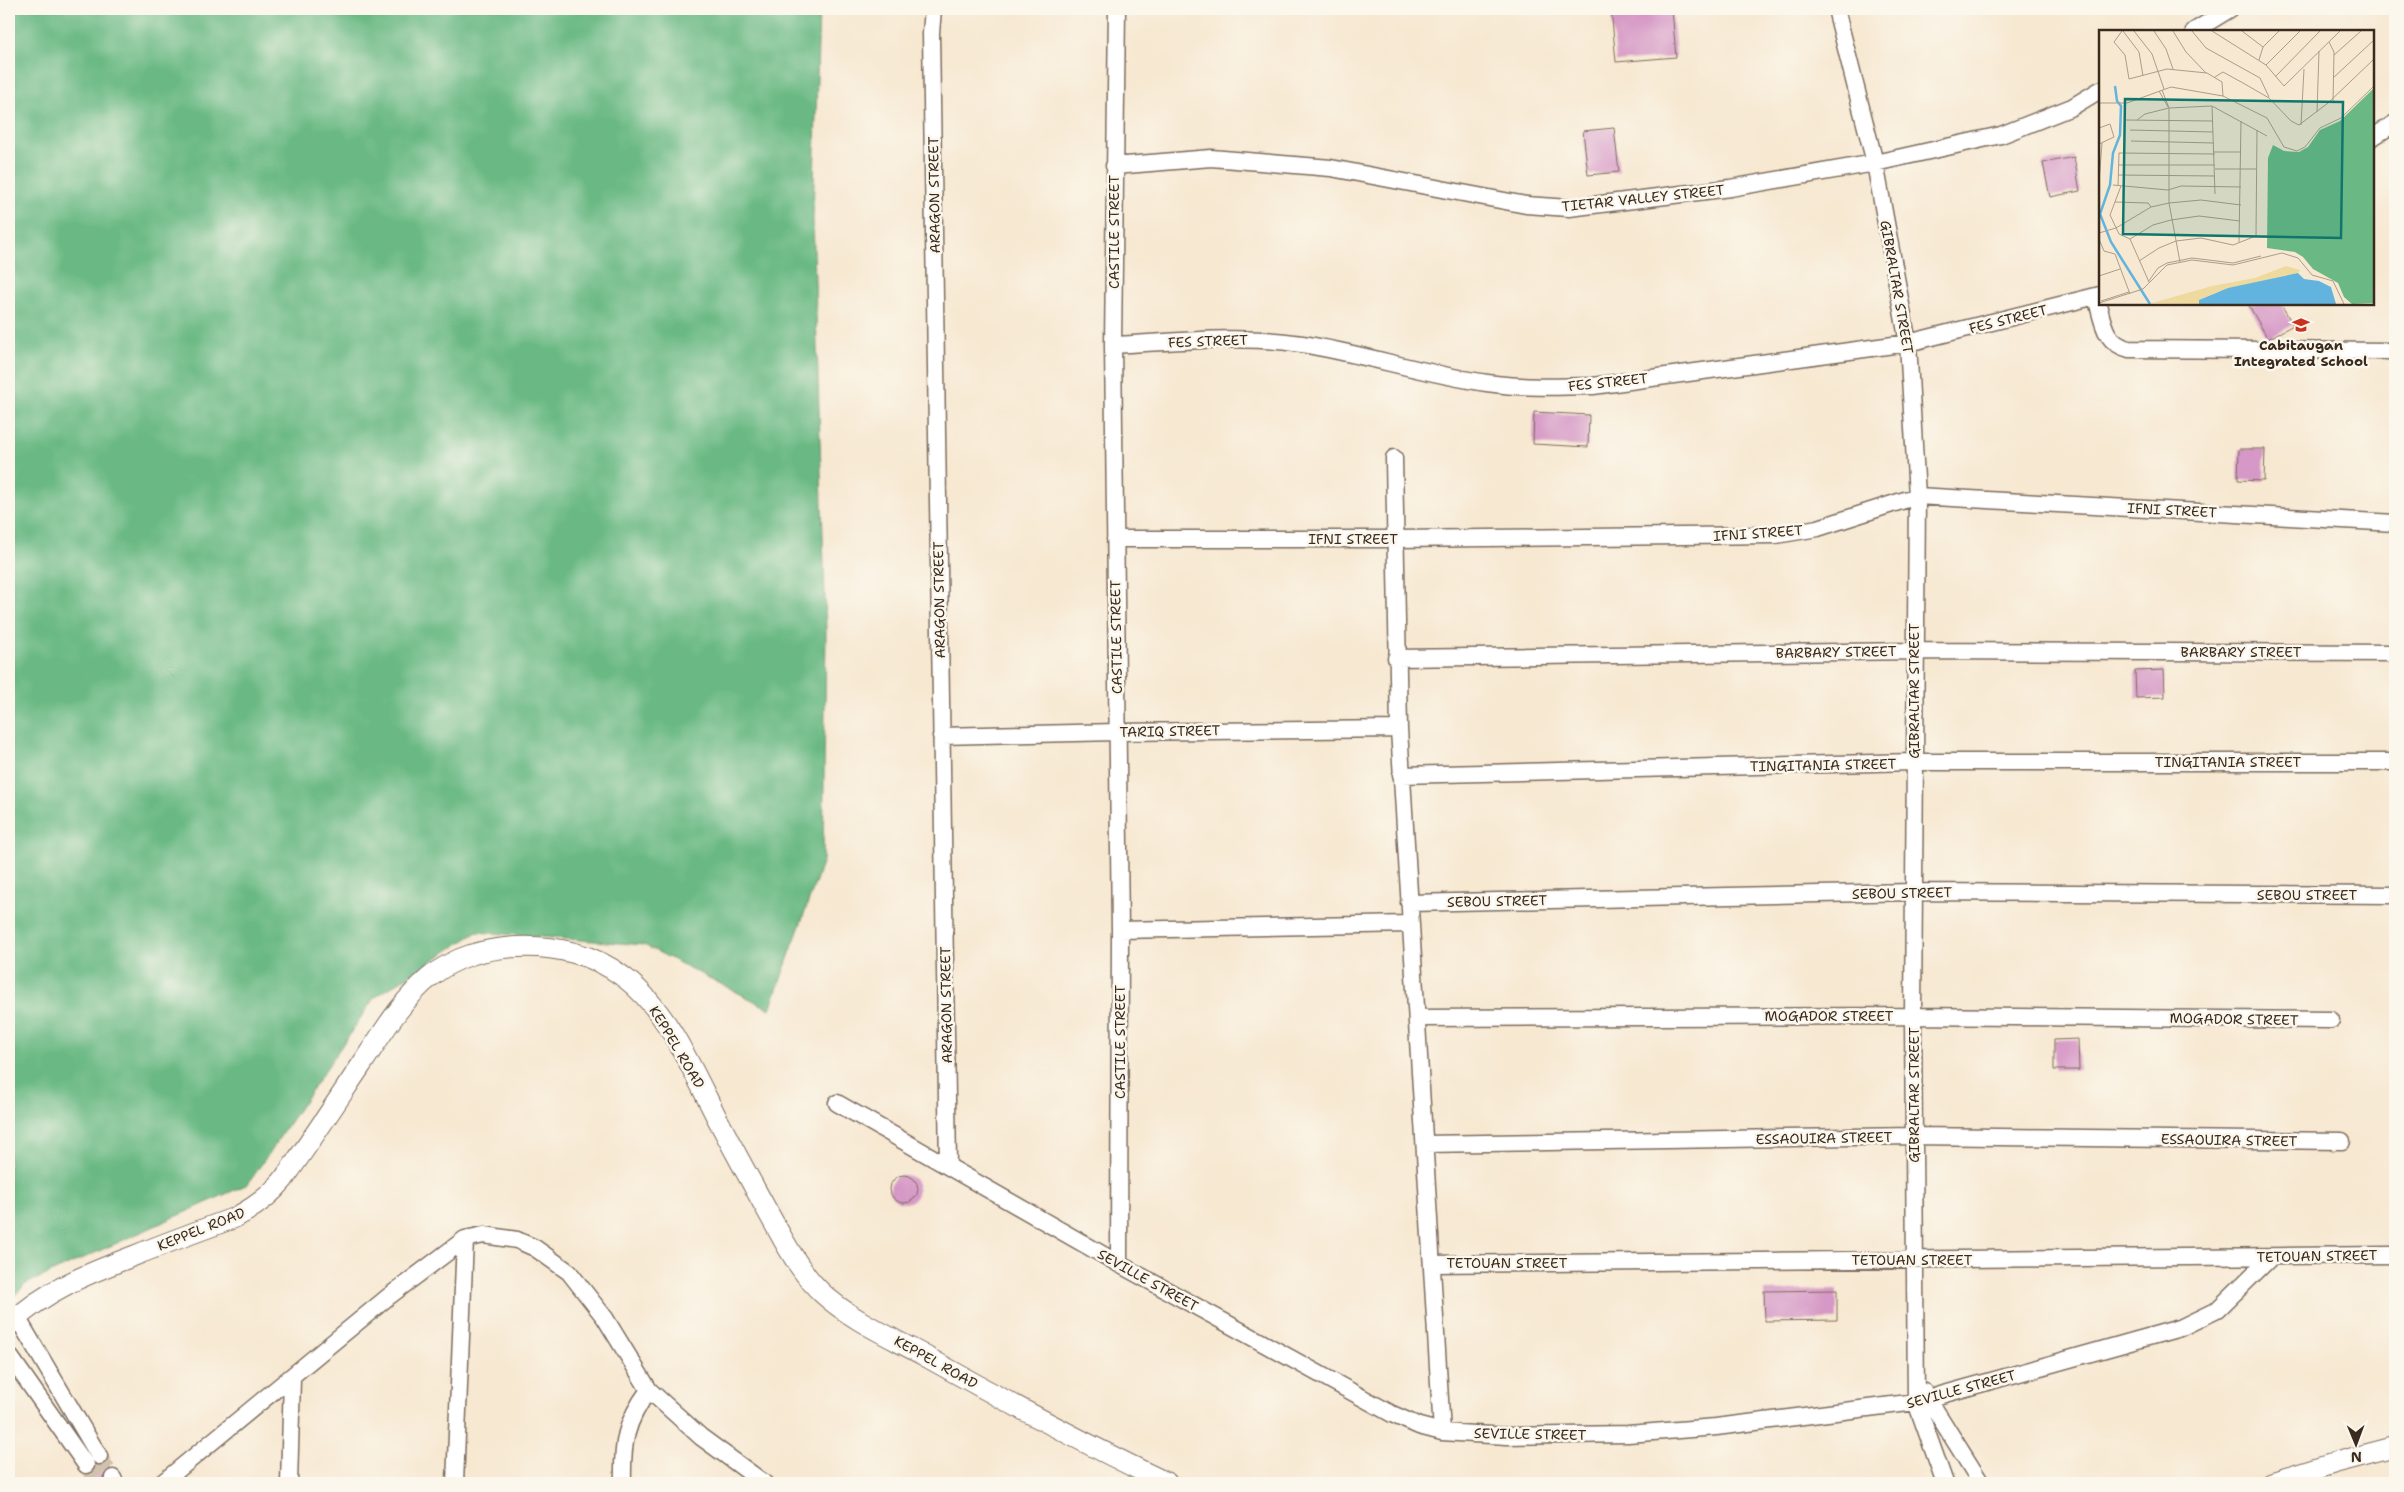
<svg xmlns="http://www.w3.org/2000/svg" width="2404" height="1492" viewBox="0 0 2404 1492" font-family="'Shantell Sans',sans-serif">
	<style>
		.forest { fill: #6ab984; stroke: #527251 }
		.building { fill: #d698c6 }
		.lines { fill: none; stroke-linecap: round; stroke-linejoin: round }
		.minor-tunnel { stroke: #d1c2ad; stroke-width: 16; stroke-dasharray: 16 8; stroke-linecap: butt }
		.minor-casing { stroke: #7d6c5d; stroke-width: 19 }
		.tertiary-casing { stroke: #7d6c5d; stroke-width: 22 }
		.minor { stroke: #fff; stroke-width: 16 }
		.tertiary { stroke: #fff; stroke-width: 20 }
		.labels { text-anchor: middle; stroke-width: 5; stroke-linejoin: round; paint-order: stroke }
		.street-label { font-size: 14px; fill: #3b2a1e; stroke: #fbf7ec }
		.poi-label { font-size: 14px; font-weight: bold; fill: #3b2a1e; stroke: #fbf7ec }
		.inset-river { fill: none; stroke: #62b3dd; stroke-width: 2.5 }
		.inset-road { fill: none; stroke: #ac9c89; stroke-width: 1 }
		.view { fill: #0f766e; fill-opacity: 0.15; stroke: #0f766e; stroke-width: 2.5 }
		.inset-edge { fill: none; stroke: #3b2a1e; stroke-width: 2.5 }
	</style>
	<rect width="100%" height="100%" fill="#fbf7ec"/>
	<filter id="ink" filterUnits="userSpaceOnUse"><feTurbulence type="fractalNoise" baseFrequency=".02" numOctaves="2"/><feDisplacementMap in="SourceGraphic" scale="10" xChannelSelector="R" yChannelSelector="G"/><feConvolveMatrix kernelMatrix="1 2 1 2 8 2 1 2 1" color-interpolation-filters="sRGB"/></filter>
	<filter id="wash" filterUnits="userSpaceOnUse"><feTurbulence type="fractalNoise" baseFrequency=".0096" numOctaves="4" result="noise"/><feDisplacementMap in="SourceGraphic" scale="20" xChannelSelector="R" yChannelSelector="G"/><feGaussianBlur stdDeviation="1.12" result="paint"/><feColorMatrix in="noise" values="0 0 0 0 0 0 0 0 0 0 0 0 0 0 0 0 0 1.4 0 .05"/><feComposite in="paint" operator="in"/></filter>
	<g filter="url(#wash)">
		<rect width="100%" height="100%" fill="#f7e8d1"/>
		<!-- forest -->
		<path class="forest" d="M9,9H819L813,218L826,630L823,861L770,1009L644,945L477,932L374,998L248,1184L26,1284L9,1301Z"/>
		<g id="blocks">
			<!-- building -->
			<path class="building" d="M1611,9H1672L1676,57L1616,62Z
				M1614,128L1619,172L1588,175L1583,131Z
				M2074,157L2080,191L2050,197L2043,163Z
				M2248,304H2281L2293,325L2268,339Z
				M1534,412L1589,415L1588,447L1533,444Z
				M2239,449H2265L2264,481L2238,480Z
				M2164,670L2165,697L2136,698L2135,671Z
				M2078,1039L2079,1070H2054V1040Z
				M890 1189a14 14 0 1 1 28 0a14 14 0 1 1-28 0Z
				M1837,1290V1320L1765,1321L1764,1291Z
				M106,1463L110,1469L103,1476L104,1483H96L90,1474L95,1470L96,1465Z"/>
		</g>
	</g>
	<g filter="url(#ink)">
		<use href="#blocks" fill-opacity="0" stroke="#7d6c5d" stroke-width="1"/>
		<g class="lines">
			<!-- minor-tunnel -->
			<path class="minor-tunnel" d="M99,1456L113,1478
				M86,1465L98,1483"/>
			<!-- minor casing -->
			<g class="minor-casing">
				<path id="minor" d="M933,9L931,33L948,1166
					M1117,9L1113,345L1120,930L1119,1264
					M1836,9L1875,163L1908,343L1917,496L1913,1016L1916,1402L1945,1483
					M2194,31L2230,9
					M2373,137L2395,123
					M1114,166L1211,158L1331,168L1526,205L1569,208L1730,188L1875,163L2001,135L2072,107L2100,90
					M2096,297C2103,320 2103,343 2129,349L2395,351
					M1113,345C1175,342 1240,334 1302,344C1364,354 1424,374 1487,383C1522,388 1558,387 1593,386L1908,343L2100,295
					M1394,458L1399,729L1442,1432
					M1115,539H1395L1776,535L1818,528L1917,496L2395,523
					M1396,658L1914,651L2395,653
					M941,736L1117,732L1399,729
					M1401,775L1914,762H2395
					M1409,903L1914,892L2395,895
					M1120,930L1410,924
					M1417,1018L1913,1016L2331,1020
					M837,1103L1119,1264L1392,1414L1419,1426L1442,1432L1507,1436L1628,1434L1716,1427L1916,1402L2180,1328L2217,1310L2270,1258
					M1425,1144L1914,1136L2342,1141
					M1432,1264L2391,1255
					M17,1317L99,1456
					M9,1355L86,1465
					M1924,1392L1981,1483
					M113,1478L115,1483
					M162,1483L388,1297L465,1239L484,1235L517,1240L535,1248L569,1272L605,1318L649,1390L701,1437L764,1483
					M289,1483L292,1379
					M455,1483L465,1239
					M623,1483C622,1444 625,1422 649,1390"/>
			</g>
			<!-- tertiary casing -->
			<g class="tertiary-casing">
				<path id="tertiary" d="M9,1325C45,1290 89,1273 136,1255C168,1242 201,1230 234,1218C254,1208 269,1197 283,1180C311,1141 337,1101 364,1061C383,1032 403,999 430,977C456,956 484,949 516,947C554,945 595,954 625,978C668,1011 692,1069 716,1116C738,1158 761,1200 784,1241C795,1260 806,1278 822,1293C851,1320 891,1337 925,1356C1005,1401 1085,1444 1167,1483
					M2270,1483L2338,1462L2395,1447"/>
			</g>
			<!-- minor -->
			<use href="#minor" class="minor"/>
			<!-- tertiary -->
			<use href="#tertiary" class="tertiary"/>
		</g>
	</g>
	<!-- icons -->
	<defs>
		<g id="school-bare" transform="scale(1.35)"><path d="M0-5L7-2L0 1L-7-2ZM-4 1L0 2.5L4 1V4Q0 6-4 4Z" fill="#c8321e" stroke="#fbf7ec" stroke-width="2.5" paint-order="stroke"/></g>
	</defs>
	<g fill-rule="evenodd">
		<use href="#school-bare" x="2301" y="325"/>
	</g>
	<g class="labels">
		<!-- street labels -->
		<g class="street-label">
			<text transform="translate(934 195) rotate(-91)" y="5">ARAGON STREET</text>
			<text transform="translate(1643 198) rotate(-6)" y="5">TIETAR VALLEY STREET</text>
			<text transform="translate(1114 232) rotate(-90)" y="5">CASTILE STREET</text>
			<text transform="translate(1897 287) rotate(80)" y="5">GIBRALTAR STREET</text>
			<text transform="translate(2008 319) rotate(-14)" y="5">FES STREET</text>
			<text transform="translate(1208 341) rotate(-2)" y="5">FES STREET</text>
			<text transform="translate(1608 382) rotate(-6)" y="5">FES STREET</text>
			<text transform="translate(2172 510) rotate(3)" y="5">IFNI STREET</text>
			<text transform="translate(1758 533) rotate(-4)" y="5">IFNI STREET</text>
			<text x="1353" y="544">IFNI STREET</text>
			<text transform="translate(939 600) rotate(-91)" y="5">ARAGON STREET</text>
			<text transform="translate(1116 637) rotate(-91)" y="5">CASTILE STREET</text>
			<text transform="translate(1836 652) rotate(-1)" y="5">BARBARY STREET</text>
			<text x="2241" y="657">BARBARY STREET</text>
			<text transform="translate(1914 691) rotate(-90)" y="5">GIBRALTAR STREET</text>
			<text transform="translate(1170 731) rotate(-1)" y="5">TARIQ STREET</text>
			<text x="2228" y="767">TINGITANIA STREET</text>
			<text transform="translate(1823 765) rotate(-1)" y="5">TINGITANIA STREET</text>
			<text transform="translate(1902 893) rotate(-1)" y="5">SEBOU STREET</text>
			<text x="2307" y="900">SEBOU STREET</text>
			<text transform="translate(1497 901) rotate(-1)" y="5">SEBOU STREET</text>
			<text transform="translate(946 1005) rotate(-91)" y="5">ARAGON STREET</text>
			<text x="1829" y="1021">MOGADOR STREET</text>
			<text transform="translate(2234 1019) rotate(1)" y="5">MOGADOR STREET</text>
			<text transform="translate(1120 1042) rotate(-90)" y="5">CASTILE STREET</text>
			<text transform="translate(677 1047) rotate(59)" y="5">KEPPEL ROAD</text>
			<text transform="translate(1914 1095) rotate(-90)" y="5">GIBRALTAR STREET</text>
			<text transform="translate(1824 1138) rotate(-1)" y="5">ESSAOUIRA STREET</text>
			<text transform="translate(2229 1140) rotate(1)" y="5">ESSAOUIRA STREET</text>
			<text transform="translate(201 1229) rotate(-22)" y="5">KEPPEL ROAD</text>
			<text transform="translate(2317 1256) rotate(-1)" y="5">TETOUAN STREET</text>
			<text x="1912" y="1265">TETOUAN STREET</text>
			<text x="1507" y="1268">TETOUAN STREET</text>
			<text transform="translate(1148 1280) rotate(29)" y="5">SEVILLE STREET</text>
			<text transform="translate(936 1362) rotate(29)" y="5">KEPPEL ROAD</text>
			<text transform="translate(1961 1389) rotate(-15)" y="5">SEVILLE STREET</text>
			<text transform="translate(1530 1434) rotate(1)" y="5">SEVILLE STREET</text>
		</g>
		<!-- poi labels -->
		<g class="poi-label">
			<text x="2301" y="350">Cabitaugan<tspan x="2301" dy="16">Integrated School</tspan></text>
		</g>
	</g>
	<!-- overview -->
	<g transform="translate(2099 30)">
		<rect width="275" height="275" fill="#f7e8d1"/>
		<path d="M275,58V273L253,274L245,267L239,253L214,239L204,227L196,222L168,218L169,128L174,115L185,121L200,122L209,117L221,100L241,91Z" fill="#6ab984"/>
		<path d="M187,236L201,240L199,243L118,262L100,270V274L53,273L113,256L156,248Z" fill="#eeda9e"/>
		<path d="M199,243L205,249L220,251L232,257L237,274H100V270L129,258Z" fill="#62b3dd"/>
		<path class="inset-river" d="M16,56L18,71L22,76L21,105L14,123L11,155L1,184L12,212L51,274"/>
		<path class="inset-road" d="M23,1L15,12L26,25L30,49L68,39L108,43L123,52L124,66M24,1L40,22L44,46M35,1L53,24L65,59M55,1L67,19L74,39M74,1L87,22L107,43M93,1L107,18L161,48L170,67M113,1L167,35L185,56L241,1M143,1L164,17M230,12L235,22L234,73M235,25L262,1M160,30L164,17L180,1M167,35L201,1M116,47L124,42L144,53L170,68L192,91L200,95L229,73L275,29M176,47L221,1M234,48L275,10M63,60L70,78V173L81,232M60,61L69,77M0,73H28L72,57L124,66L168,88L185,117L198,121L206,117L221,98L242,88L275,56M113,76L116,164M218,82L220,21M27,90L114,91M38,90L46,84L70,78L113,76L168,106M202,95L205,39M0,98L11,94L15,107L0,114M31,100L114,102M32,111L115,113M115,122H141M19,135H116M116,139H157M19,145L116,146M0,152L3,113M14,155L69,160L82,156L142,157M19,156L20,123L116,124M22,156L11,185L20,204L31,209L50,252M16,172L49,173L52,177M0,203L17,198L52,177L70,173L102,170L142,175M0,209L5,221L16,224L31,264M31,209L54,195L72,190L100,186L141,191M140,212L142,91M40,231L60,218L77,211L102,208L134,215L157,206L158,100M0,246L21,239M49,252L59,238L68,233L93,228L134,233L162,226M2,271L30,262M0,273L44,259L68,235L93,230L134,235L183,223L199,228L213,245L234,251L245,274"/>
		<path class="view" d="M26,69L244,72L242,208L24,204Z"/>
		<rect width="275" height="275" class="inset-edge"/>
	</g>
	<!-- margin -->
	<rect width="2404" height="1492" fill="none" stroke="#fbf7ec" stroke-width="30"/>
	<!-- north arrow -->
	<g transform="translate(2356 1444) rotate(179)" stroke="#fbf7ec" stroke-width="4" paint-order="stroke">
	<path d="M0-4L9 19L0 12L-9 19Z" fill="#3b2a1e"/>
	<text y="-8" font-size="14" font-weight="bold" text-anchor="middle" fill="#3b2a1e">N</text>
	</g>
</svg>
